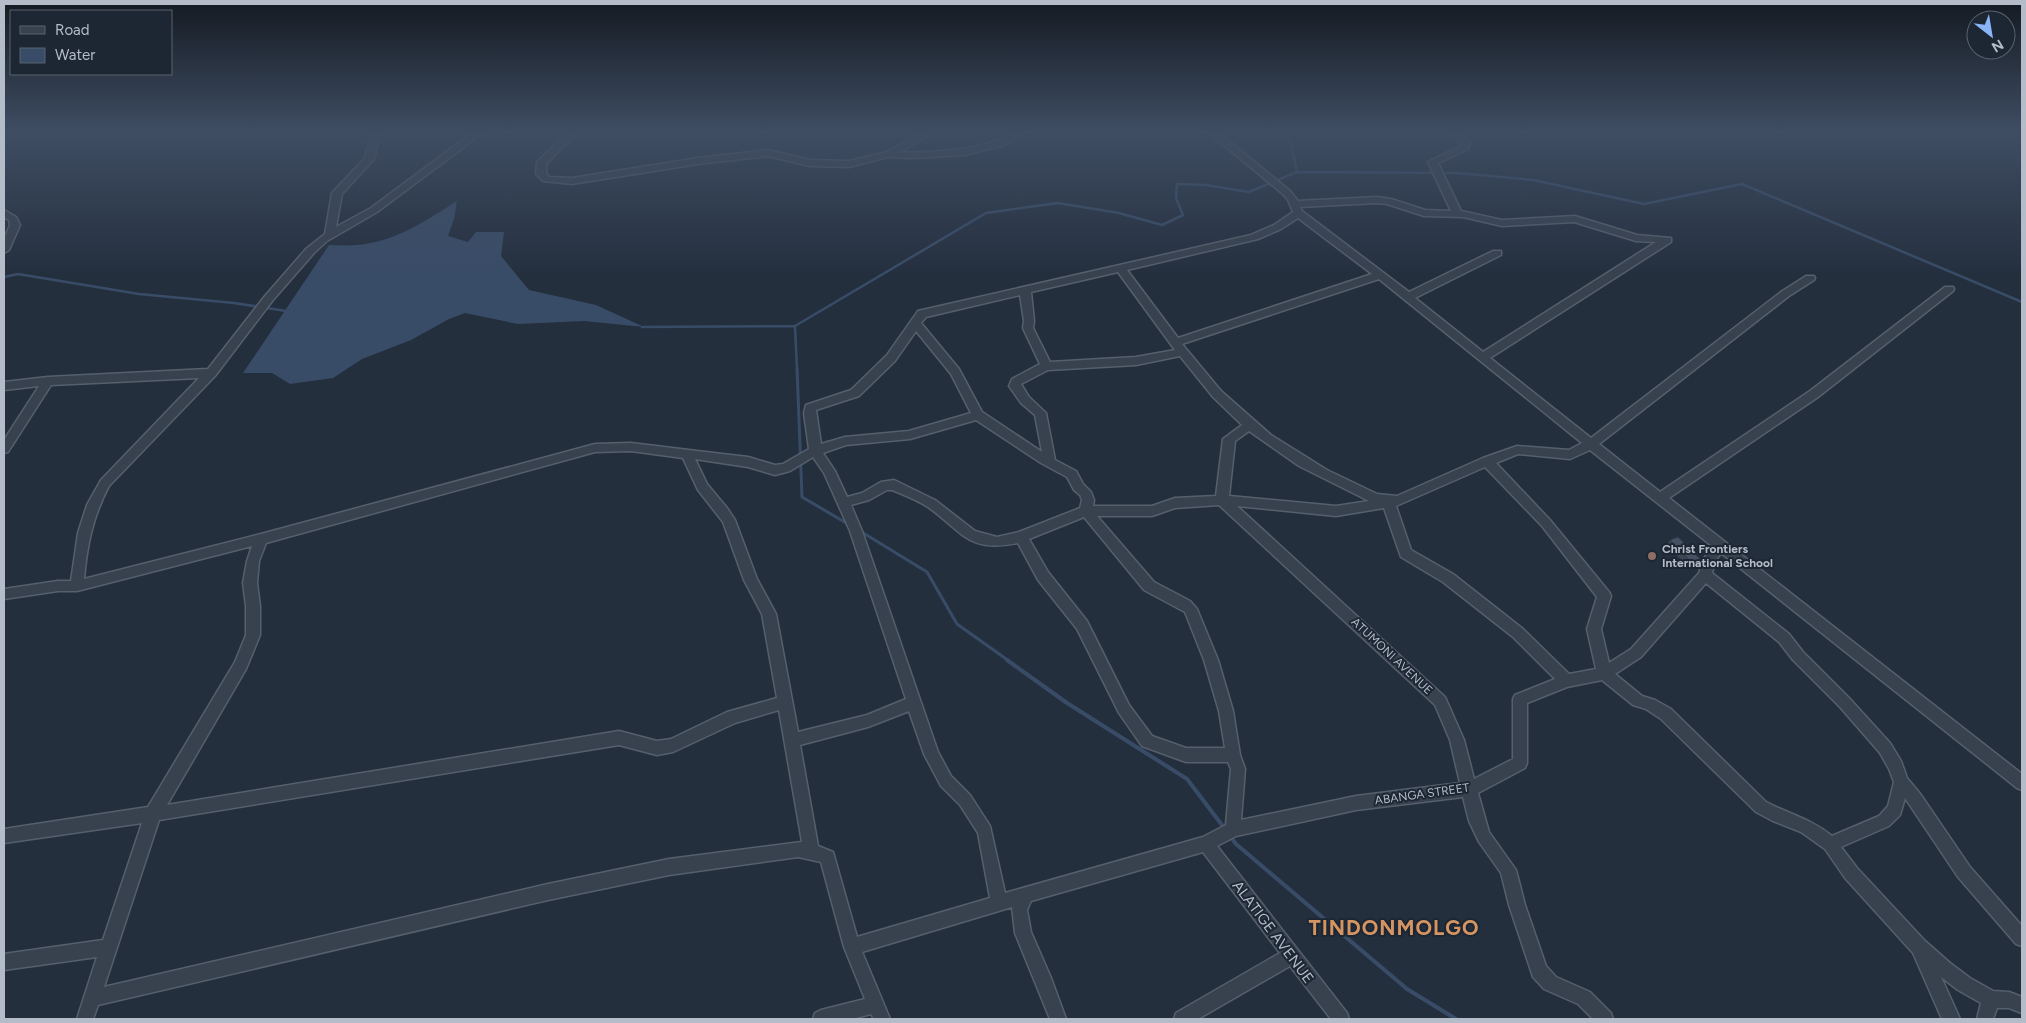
<svg xmlns="http://www.w3.org/2000/svg" width="2026" height="1023" viewBox="0 0 2026 1023" font-family="Figtree,sans-serif">
	<style>
		.water { fill: #394c67 }
		.lines { fill: none; stroke-linecap: round; stroke-linejoin: round }
		.stream-far2 { stroke: #394c67; stroke-width: 2.5 }
		.stream-far1 { stroke: #394c67; stroke-width: 3 }
		.stream { stroke: #394c67; stroke-width: 4 }
		.minor-casing { stroke: #565f6c; stroke-width: 3 }
		.minor { fill: #38414e; fill-rule: evenodd }
		.wall { fill: #3b4654 }
		.shaded-wall { fill: #303945 }
		.building { fill: #455162; stroke: #303945 }
		.education-dot { fill: #8d6e63; stroke: #1d2633; stroke-width: 2 }
		.labels { text-anchor: middle; stroke-width: 4; stroke-linejoin: round; paint-order: stroke }
		.poi-label { font-size: 12px; font-weight: bold; fill: #b4bcc9; stroke: #1d2633; text-anchor: start }
		.street-label { font-size: 12px; fill: #b4bcc9; stroke: #1d2633 }
		.near-street-label { font-size: 15px; fill: #b4bcc9; stroke: #1d2633 }
		.near-district-label { font-size: 21px; font-weight: bold; letter-spacing: 1px; fill: #d59563; stroke: #1d2633 }
	</style>
	<rect width="100%" height="100%" fill="#242f3e"/>
	<!-- water -->
	<path class="water" d="M457,201L454,219L448,236L468,242L476,232H504L501,256L529,290L596,305L644,327L584,321L518,324L465,313L449,319L411,340L362,359L333,378L290,384L272,373H243L329,245C338,245 347,246 356,245C393,243 427,220 457,201Z"/>
	<g class="lines">
		<!-- stream-far2 -->
		<path class="stream-far2" d="M1297,172L1457,173L1533,180L1644,204L1742,184L2022,302
			M4,277L18,274L139,294L234,303L286,311
			M795,326L797,369
			M642,327L795,326L986,213L1058,203L1119,213L1162,225L1183,215L1176,198L1177,184L1206,185L1249,192L1297,172L1288,132"/>
		<!-- stream-far1 -->
		<path class="stream-far1" d="M797,368L802,497L848,524
			M860,531L927,572L957,624L1009,661"/>
		<!-- stream -->
		<path class="stream" d="M1007,660L1067,703L1187,779L1225,829
			M1230,836L1236,844L1407,989L1456,1019"/>
		<!-- minor casing -->
		<g class="minor-casing">
			<path id="minor" d="M371,132H380L374,159L342,194L336,227L371,208L473,132H484L377,212L327,241L314,253L273,300L215,376L109,486C93,516 87,545 84,579L261,534L595,444L631,443L697,451L748,457L775,465L783,464L809,449L804,413L806,405L851,390L887,355L918,311L1251,235L1274,225L1293,212L1288,200L1284,195L1208,132H1218L1290,191L1298,201L1377,197L1391,199L1425,210L1451,211L1428,162L1460,146V143L1450,132H1460L1470,142L1468,149L1438,163L1461,211L1502,220L1575,216L1637,235L1671,238V242L1490,358L1591,438L1781,292L1806,276H1814L1815,278L1814,280L1789,296L1599,444L1660,492L1810,391L1945,287H1953L1954,289L1953,291L1818,397L1669,498L2022,774V790L2017,788L1721,553L1715,561L1712,573L1789,634L1803,652L1850,699L1890,743L1901,761L1907,778L1921,795L1970,867L2022,926V946L2016,944L1958,877L1905,798L1900,815L1889,826L1841,847L1857,868L1925,941L1950,963L1970,978L1993,991L2009,992L2022,997V1013L2009,1008H1997L1993,1019H1977L1981,1003L1958,990L1941,977L1960,1019H1942L1913,953L1845,878L1825,849L1801,832L1773,821L1756,812L1661,719L1646,709L1633,705L1602,680L1567,687L1527,703V763L1525,768L1478,793L1489,832L1516,870L1525,905L1546,966L1556,977L1590,992L1611,1013L1613,1019H1593L1578,1004L1544,989L1533,977L1509,905L1501,873L1479,842L1469,821L1463,797L1356,810L1236,836L1217,846L1347,1013L1349,1019H1331L1290,966L1198,1019H1174L1176,1013L1280,953L1203,852L1031,901L1027,910L1031,932L1051,978L1066,1019H1050L1015,933L1012,907L862,952L890,1019H874L871,1014L852,1019H813L815,1013L821,1010L865,999L844,947L821,862L798,857L669,875L548,900L98,1005L93,1019H77L97,957L4,970V954L103,940L142,823L4,843V829L148,807L235,662L246,635V606L243,583L247,561L252,546L77,591H58L4,599V589L58,581H71L78,533L87,505L101,480L199,378L51,385L8,452L4,453V440L39,386L4,390V382L48,377L208,369L265,296L306,249L325,234L332,193L365,158ZM1377,203L1387,204L1424,216L1463,217L1502,226L1574,222L1636,241L1656,242L1483,352L1415,298L1501,255V251H1493L1409,292L1302,211L1300,207ZM1298,218L1372,274L1178,338L1127,270L1258,239L1281,229ZM1118,272L1175,350L1136,357L1050,362L1033,328L1034,321L1031,292ZM1379,279L1582,443L1569,450L1517,446L1483,458L1397,496L1377,494L1327,470L1271,435L1221,391L1182,344ZM1020,295L1024,321L1023,328L1040,364L1012,379L1009,386L1021,403L1035,415L1042,452L982,412L959,369L921,323L926,317ZM916,331L951,374L971,413L909,431L845,437L821,444L816,410L859,396L895,361ZM1180,356L1213,397L1242,425L1223,439L1216,496L1175,498L1152,506H1093L1094,500L1091,492L1083,484L1076,471L1055,460L1046,413L1029,397L1021,384L1048,370L1136,365ZM976,420L1041,463L1067,477L1074,490L1080,495L1082,500L1080,508L1019,532L997,537L975,531L935,500L894,480L881,482L862,493L847,497L835,471L823,453L846,445L910,439ZM1249,431L1299,466L1369,501L1336,506L1229,496L1235,441ZM1590,450L1712,546L1703,560L1699,573L1631,649L1609,663L1601,629L1611,596L1609,592L1550,520L1496,463L1518,454L1570,459ZM631,451L683,458L698,490L723,522L744,580L762,614L777,698L727,712L671,739L657,741L619,731L167,805L246,669L260,635V606L257,583L259,561L266,543L595,452ZM813,457L824,473L850,531L906,699L867,715L798,732L776,614L757,579L735,520L727,508L707,484L695,459L748,467L775,475L790,471ZM1485,467L1542,526L1597,597L1587,629L1596,669L1569,674L1523,629L1453,574L1411,550L1396,506ZM887,490H892C904,495 917,500 928,507C964,533 968,553 1018,543L1038,580L1077,629L1119,713L1142,746L1186,762H1228L1231,769L1226,825L1203,837L1005,893L990,826L970,795L951,776L938,752L862,531L851,505L869,500ZM1219,505L1435,705L1450,740L1460,783L1356,796L1241,820L1245,769L1240,755L1233,711L1218,660L1197,609L1190,601L1154,582L1097,516H1152L1175,508ZM1237,506L1336,516L1384,508L1401,557L1443,582L1513,637L1555,679L1515,695L1513,699V759L1474,779L1464,740L1445,697ZM1084,517L1144,590L1185,612L1204,660L1219,711L1225,748H1186L1152,736L1129,705L1087,621L1048,572L1029,539ZM1706,583L1779,642L1793,660L1840,707L1880,753L1889,769L1894,782L1888,806L1879,816L1832,836C1811,819 1789,814 1766,802L1671,709L1655,700L1642,696L1615,674L1641,657ZM779,710L802,842L669,859L548,884L104,987L159,820L619,745L657,755L673,752L735,723ZM909,711L924,754L941,786L960,805L978,833L990,898L857,937L833,852L818,846L800,745L868,727Z
				M568,132H578L547,163L546,173L549,177L572,178L698,158L768,150L810,160L849,161L887,152L922,133L927,136L925,138L900,152C929,153 958,151 986,144C1000,140 1012,132 1027,132L1004,145L964,155L912,158L888,157L849,167L810,166L768,156L698,164L572,184L543,181L536,174L537,162Z
				M4,210L16,217L20,225L9,250L4,253V239L10,225L9,220L4,217Z"/>
		</g>
		<!-- minor -->
		<use href="#minor" class="minor"/>
	</g>
	<!-- wall -->
	<path class="wall" d="M1670,540L1700,559L1696,564L1688,567L1667,545Z"/>
	<!-- shaded-wall -->
	<path class="shaded-wall" d="M1700,559L1696,564L1688,567L1692,563Z"/>
	<!-- building -->
	<path class="building" d="M1678,537L1700,559L1692,563L1670,540Z"/>
	<!-- sky -->
	<linearGradient id="sky" x2="0" y2="1"><stop stop-color="#141a22"/><stop offset="0.48" stop-color="#3f4d63"/><stop offset="1" stop-color="#3f4d63" stop-opacity="0"/></linearGradient>
	<rect width="2026" height="275" fill="url(#sky)"/>
	<!-- markers -->
	<circle class="education-dot" cx="1652" cy="556" r="5"/>
	<g class="labels">
		<!-- poi labels -->
		<g class="poi-label">
			<text x="1662" y="553">Christ Frontiers<tspan x="1662" dy="14">International School</tspan></text>
		</g>
		<!-- street labels -->
		<g class="street-label">
			<text transform="translate(1392 656) rotate(43)" y="4">ATUMONI AVENUE</text>
			<text transform="translate(1422 794) rotate(-8)" y="4">ABANGA STREET</text>
		</g>
		<!-- near-street labels -->
		<g class="near-street-label">
			<text transform="translate(1273 932) rotate(53)" y="5">ALATIGE AVENUE</text>
		</g>
		<!-- near-district labels -->
		<g class="near-district-label">
			<text x="1394" y="935">TINDONMOLGO</text>
		</g>
	</g>
	<!-- border -->
	<rect width="2026" height="1023" fill="none" stroke="#b4bcc9" stroke-width="10"/>
	<!-- legend -->
	<rect x="10" y="10" width="162" height="65" fill="#1d2633" stroke="#59626f"/>
	<rect x="20" y="26" width="25" height="8" fill="#38414e" stroke="#59626f"/>
	<text x="55" y="35" font-size="15" fill="#b4bcc9">Road</text>
	<rect x="20" y="48" width="25" height="15" fill="#394c67" stroke="#59626f"/>
	<text x="55" y="60" font-size="15" fill="#b4bcc9">Water</text>
	<!-- north arrow -->
	<g transform="translate(1991 35) rotate(149)"><circle r="24" fill="#1d2633" stroke="#59626f"/>
	<path d="M0-4L9 19L0 12L-9 19Z" fill="#8ab4f8"/>
	<text y="-8" font-size="14" font-weight="bold" text-anchor="middle" fill="#b4bcc9">N</text>
	</g>
</svg>
